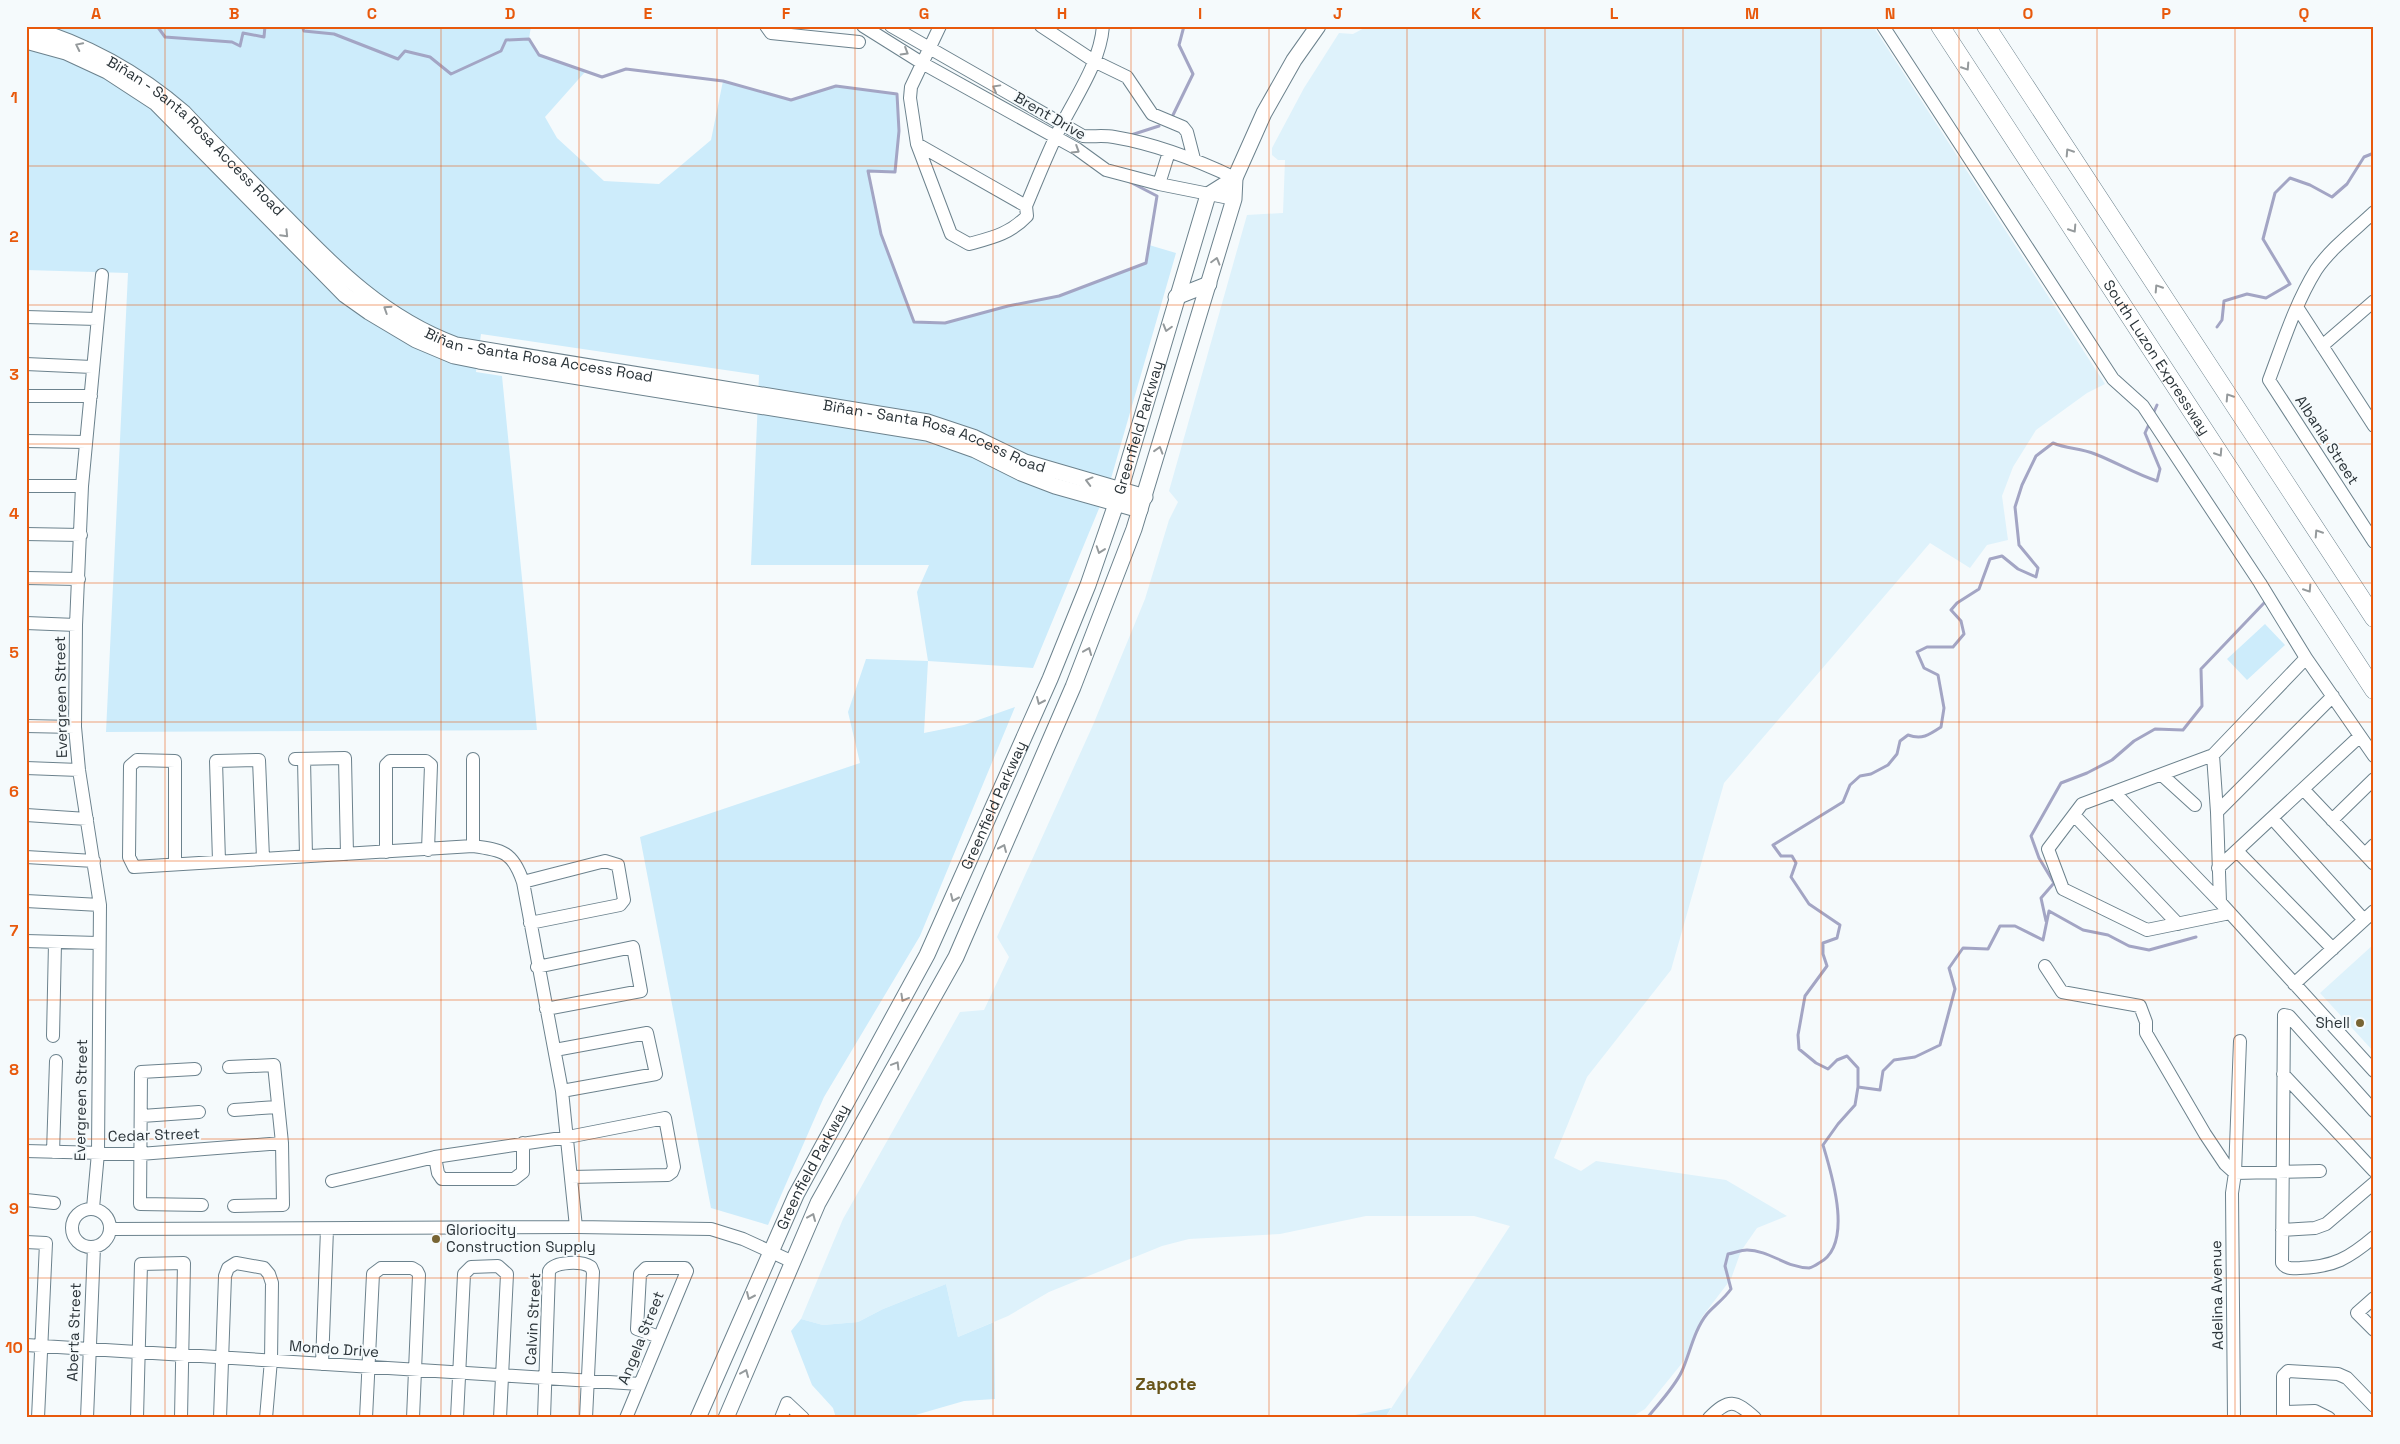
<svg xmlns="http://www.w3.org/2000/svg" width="2400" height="1444" viewBox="0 0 2400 1444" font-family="'Space Grotesk',sans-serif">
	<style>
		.built { fill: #def2fb }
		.green { fill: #cdecfb }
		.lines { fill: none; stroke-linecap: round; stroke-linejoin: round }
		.stream { stroke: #a3a5c4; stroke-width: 3 }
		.minor-casing { stroke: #6c828d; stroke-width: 14 }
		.major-casing { stroke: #6c828d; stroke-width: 17 }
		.highway-casing { stroke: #6c828d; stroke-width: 19 }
		.minor { stroke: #fff; stroke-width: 12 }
		.major { stroke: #fff; stroke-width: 15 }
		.highway { stroke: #fff; stroke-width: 18 }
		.oneway { stroke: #959a9c }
		.grid { fill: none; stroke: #e8590c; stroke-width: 1; stroke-opacity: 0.55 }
		.poi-dot { fill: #786534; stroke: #f5fafc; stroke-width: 2 }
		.labels { text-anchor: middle; stroke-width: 4; stroke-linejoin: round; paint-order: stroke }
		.street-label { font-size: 15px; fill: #2b3439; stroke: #f5fafc }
		.poi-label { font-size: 15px; fill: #2b3439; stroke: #f5fafc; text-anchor: end }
		.quarter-label { font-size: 18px; font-weight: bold; fill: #685419; stroke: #f5fafc }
		.neatline { fill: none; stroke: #e8590c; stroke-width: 2 }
		.grid-label { font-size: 16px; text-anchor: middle; font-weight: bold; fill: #e8590c }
	</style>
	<rect width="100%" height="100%" fill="#f5fafc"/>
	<!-- built -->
	<path class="built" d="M1368,26H1873L2105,384L2087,393L2036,430L2013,467L2002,496L2008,540L1987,545L1970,568L1930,543L1724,783L1671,970L1587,1077L1554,1158L1581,1171L1596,1161L1726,1180L1787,1216L1757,1228L1741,1251L1731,1279L1702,1317L1687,1357L1645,1409L1630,1418H1385L1510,1226L1474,1216H1366L1280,1234L1189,1239L1162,1246L1049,1292L1008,1316L958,1337L946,1284L883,1309L858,1322L823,1325L801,1319L843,1219L960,1012L984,1010L1009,957L997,937L1093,725L1145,599L1169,520L1178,502L1169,491L1247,215L1283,213L1285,160H1278L1272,155V148L1304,88L1339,33L1353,34Z
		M2374,944V1052L2320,993Z"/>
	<!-- green -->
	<path class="green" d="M26,26H531L529,39L539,55L585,72L545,117L557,138L604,181L659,184L711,140L723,81L791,100L836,86L897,94L899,131L895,172L868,171L881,234L914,322L945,323L1008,306L1059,296L1145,263L1149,245L1176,253L1110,482L1033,668L928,661L924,733L964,725L1015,707L920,936L824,1097L768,1225L711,1208L640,837L860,763L848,712L866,659L928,661L917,592L929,565H751L759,375L481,334L476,372L502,376L537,730L106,732L128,273L26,270Z
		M2265,624L2285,645L2247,680L2227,659Z
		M946,1284L958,1337L994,1322L995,1399L964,1401L905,1418H836L833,1408L812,1385L791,1331L801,1319L823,1325L858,1322L883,1309Z
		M1391,1408L1385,1418H1354L1355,1415Z"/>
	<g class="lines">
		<!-- stream -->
		<path class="stream" d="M157,26L165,37L232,42L240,46L243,33L264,37L265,26
			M302,26L304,31L334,34L398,59L405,51L430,57L451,74L501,51L506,40L529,39L539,55L602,77L626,69L723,81L791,100L836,86L897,94L899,131L895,172L868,171L881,234L914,322L945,323L1008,306L1059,296L1146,263L1157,196L1130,182
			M1173,115L1193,74L1179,45L1184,26
			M1131,135L1159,126
			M2217,327L2222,320L2224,301L2247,294L2266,298L2290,284L2263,239L2275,193L2290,178L2310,185L2332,197L2347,184L2364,157L2374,153
			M2153,414L2157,405
			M2046,921L2041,898L2054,883L2039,858L2031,836L2061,783L2087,773L2112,760L2134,741L2155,729L2183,730L2202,706L2201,669L2265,602
			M1858,1087L1880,1090L1883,1071L1894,1060L1915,1057L1940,1045L1955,989L1949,968L1963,948L1988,949L2000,926H2015L2043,940L2049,911L2083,930L2108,935L2129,946L2149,950L2196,937
			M1647,1418C1659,1403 1674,1388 1682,1371C1690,1353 1694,1330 1707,1314C1715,1305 1724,1299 1731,1289L1725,1266L1728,1254C1734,1253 1741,1250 1747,1250C1769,1250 1787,1268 1809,1268C1813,1267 1816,1265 1819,1263C1854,1245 1832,1175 1823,1145L1838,1124L1855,1105L1858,1087V1068L1847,1056L1837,1060L1828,1069L1816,1063L1799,1049L1798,1035L1805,996L1827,966L1823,954V943L1837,938L1840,925L1809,904L1791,877L1796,863L1792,856H1781L1773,845L1843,802L1850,785L1860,776L1871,774L1888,765L1897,754L1900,741L1908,735C1922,740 1929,735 1941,727L1944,708L1938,675L1924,668L1917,652L1927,647H1953L1964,634L1961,621L1951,610L1957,603L1979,589L1990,559L2002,556L2018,569L2036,577L2038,568L2019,545L2015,507L2022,485L2036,456L2053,443C2067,449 2080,448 2095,454C2116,462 2135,474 2157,481L2160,469L2145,433L2150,422"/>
		<!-- minor casing -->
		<g class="minor-casing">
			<path id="minor" d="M766,26L771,33L859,42
				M863,26L922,63L1077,149L1106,170L1159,184L1234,199
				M891,26L1083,136C1093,137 1103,135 1114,137C1156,144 1197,160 1235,178
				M940,26L911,87L910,98L917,144L951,234L969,244C991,238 1010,234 1027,216L1026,206C1037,180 1047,154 1060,128C1076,96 1100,63 1103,26
				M1041,26L1094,61L1127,77L1152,114L1183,127L1187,132L1194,159
				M1883,26L2113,379L2143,406L2260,583L2306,658L2374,756
				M917,144L1026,206
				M1159,184L1169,152
				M2374,212C2355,230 2331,248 2316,270C2295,304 2283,343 2269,380L2374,542
				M2297,307L2374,426
				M26,317L97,319
				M2322,346L2374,301
				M26,364L92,367
				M26,396H91
				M26,441L86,442
				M26,486H82
				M26,534L81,535
				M26,578L79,579
				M26,623L76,625
				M26,726L75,727
				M2213,755L2217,812L2220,902
				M295,759L345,758L347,854
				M304,759L306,856
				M473,759V846
				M26,768L79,770
				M2162,775L2195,805
				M2303,789L2374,864
				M2116,794L2220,902L2374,1071
				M2217,812L2333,696
				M26,815L87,819
				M2074,815L2178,924
				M2272,818L2364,920
				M2332,820L2374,779
				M2237,851L2333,949
				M386,852V765L390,761H426L431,765L428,850
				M2365,854L2374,845
				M26,857L94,861
				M219,861L216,761L259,760L263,858
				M175,864V761L137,760L130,766L129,857L134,867L473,846C503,850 513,852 523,882
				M2218,868L2360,736
				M26,901L100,905
				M2230,913L2147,930L2063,889L2048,849L2082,804L2213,755L2306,658
				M530,923L620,905L624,900L618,865L605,861L523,882L562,1091L576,1227
				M26,941L98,943
				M2045,966L2062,992L2140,1006L2146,1022V1033L2205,1134L2225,1164L2235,1173L2240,1041
				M537,967L633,947L641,991L546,1009
				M2294,984L2374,911
				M53,1036L55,943
				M555,1050L647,1033L656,1074L562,1091
				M229,1067L274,1065L282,1143L283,1205L234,1206
				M195,1069L141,1072L140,1204L202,1205
				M2283,1074L2374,1171
				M234,1110L277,1107
				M2374,1111L2289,1016L2284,1015L2282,1263C2287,1270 2293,1268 2300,1268C2334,1267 2349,1258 2374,1237
				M142,1116L199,1112
				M26,1151L140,1154L282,1143
				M53,1152L56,1061
				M435,1157L438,1173L442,1179H514L523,1172V1143
				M332,1181L435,1157L568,1137L665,1118L674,1167L672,1172L668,1175L571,1177
				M26,1200L54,1203
				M93,1208L98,1153L100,905L79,770L75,727L76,625L82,486L102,275
				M72 1228a19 19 0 1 1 38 0a19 19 0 1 1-38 0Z
				M111,1229L576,1227L711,1229L743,1239L793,1262
				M2282,1230L2315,1228L2326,1224L2374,1183
				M26,1242L46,1243L38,1418
				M2374,1298L2357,1313L2374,1330
				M26,1345L640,1384
				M322,1364L327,1229
				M2283,1412L2315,1411L2329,1418
				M87,1418L94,1247
				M137,1418L141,1264L184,1263L181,1418
				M220,1418L225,1276L228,1268L236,1263L264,1268L269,1274L272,1283L271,1360L266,1418
				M366,1418L373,1274L381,1268H412L417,1271L419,1275L413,1418
				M457,1418L464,1274L471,1267L498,1266L507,1274L500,1418
				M544,1418L549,1271C555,1261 582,1261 591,1267L593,1272L586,1418
				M626,1418L687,1271L685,1268H646L640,1274L637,1329L659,1337
				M781,1418L787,1403L803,1418
				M1709,1418C1729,1398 1735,1400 1755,1418
				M2234,1418L2232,1193L2235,1173L2320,1171
				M2283,1418V1376L2288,1371L2338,1374L2347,1378L2374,1406"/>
		</g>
		<!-- major casing -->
		<g class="major-casing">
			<g id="major">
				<path id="s1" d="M26,27C85,44 138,73 184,113C216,147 249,180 282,214C335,268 383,318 456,345L928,422L973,437L1025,462L1145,497"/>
				<path d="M26,41L66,52L107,71L156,103L345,295L369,312L416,340L454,356L479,361L927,433L975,450L1021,473L1055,486L1140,510"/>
				<path d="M1176,297L1209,284"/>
				<path id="s2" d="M698,1418L796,1195L927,955L1050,679L1088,585L1116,504L1208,195L1235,178"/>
				<path d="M726,1418L818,1203L956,957L1073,687L1134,529L1234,199L1235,178L1264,113L1294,60L1318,26"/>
			</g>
		</g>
		<!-- highway casing -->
		<g class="highway-casing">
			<g id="highway">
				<path id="s3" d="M1940,26L2374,690"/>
				<path d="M1986,26L2374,618"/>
			</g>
		</g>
		<!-- minor -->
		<use href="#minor" class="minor"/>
		<!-- major -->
		<use href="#major" class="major"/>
		<!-- highway -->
		<use href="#highway" class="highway"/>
	</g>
	<!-- one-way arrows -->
	<defs><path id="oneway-chevron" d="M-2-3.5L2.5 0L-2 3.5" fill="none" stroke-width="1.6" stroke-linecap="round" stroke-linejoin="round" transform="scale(1.25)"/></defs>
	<g class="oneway">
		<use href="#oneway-chevron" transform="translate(79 46) rotate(-154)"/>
		<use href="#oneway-chevron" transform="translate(905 52) rotate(31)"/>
		<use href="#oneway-chevron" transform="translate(1966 67) rotate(57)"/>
		<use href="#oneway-chevron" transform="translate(996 88) rotate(-151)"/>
		<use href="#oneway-chevron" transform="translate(1076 150) rotate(32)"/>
		<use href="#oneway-chevron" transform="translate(2069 152) rotate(-123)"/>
		<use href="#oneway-chevron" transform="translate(2073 229) rotate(57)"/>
		<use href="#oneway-chevron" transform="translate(285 234) rotate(46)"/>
		<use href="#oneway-chevron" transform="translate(1216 261) rotate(-74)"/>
		<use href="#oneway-chevron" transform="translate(2158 288) rotate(-123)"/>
		<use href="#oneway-chevron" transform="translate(387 309) rotate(-147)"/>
		<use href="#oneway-chevron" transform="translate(1167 328) rotate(106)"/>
		<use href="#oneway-chevron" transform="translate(2229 397) rotate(-123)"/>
		<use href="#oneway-chevron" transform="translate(1159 450) rotate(-73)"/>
		<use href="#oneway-chevron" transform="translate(2219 453) rotate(57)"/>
		<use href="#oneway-chevron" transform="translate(1089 481) rotate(-165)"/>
		<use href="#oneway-chevron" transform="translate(2318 533) rotate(-123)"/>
		<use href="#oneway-chevron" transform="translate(1100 550) rotate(109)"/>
		<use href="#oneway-chevron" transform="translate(2308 589) rotate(57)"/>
		<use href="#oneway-chevron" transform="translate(1088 651) rotate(-68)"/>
		<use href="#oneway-chevron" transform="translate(1040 701) rotate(114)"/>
		<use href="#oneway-chevron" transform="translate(1003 848) rotate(-66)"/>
		<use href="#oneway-chevron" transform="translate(954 898) rotate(114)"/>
		<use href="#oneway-chevron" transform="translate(904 998) rotate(119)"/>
		<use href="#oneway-chevron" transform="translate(896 1065) rotate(-59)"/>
		<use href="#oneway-chevron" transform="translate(812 1217) rotate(-67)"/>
		<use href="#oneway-chevron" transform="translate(750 1296) rotate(114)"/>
		<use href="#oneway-chevron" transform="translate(745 1373) rotate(-67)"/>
	</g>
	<!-- grid -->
	<path class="grid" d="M165,26V1418M303,26V1418M441,26V1418M579,26V1418M717,26V1418M855,26V1418M993,26V1418M1131,26V1418M1269,26V1418M1407,26V1418M1545,26V1418M1683,26V1418M1821,26V1418M1959,26V1418M2097,26V1418M2235,26V1418M26,166H2374M26,305H2374M26,444H2374M26,583H2374M26,722H2374M26,861H2374M26,1000H2374M26,1139H2374M26,1278H2374"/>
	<!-- markers -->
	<g class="poi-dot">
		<circle cx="2360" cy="1023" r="5"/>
		<circle cx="436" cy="1239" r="5"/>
	</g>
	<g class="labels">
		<!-- street labels -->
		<g class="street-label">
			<text transform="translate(1050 116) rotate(30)" y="5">Brent Drive</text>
			<text dy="5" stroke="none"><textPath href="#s1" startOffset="205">Biñan - Santa Rosa Access Road</textPath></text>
			<text dy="5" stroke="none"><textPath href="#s1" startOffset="625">Biñan - Santa Rosa Access Road</textPath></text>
			<text dy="5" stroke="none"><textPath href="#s3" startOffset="396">South Luzon Expressway</textPath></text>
			<text dy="5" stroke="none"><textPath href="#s2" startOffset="1086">Greenfield Parkway</textPath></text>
			<text dy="5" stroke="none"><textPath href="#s1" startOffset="1030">Biñan - Santa Rosa Access Road</textPath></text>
			<text transform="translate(2327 440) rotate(57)" y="5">Albania Street</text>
			<text transform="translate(61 697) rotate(-91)" y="5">Evergreen Street</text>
			<text dy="5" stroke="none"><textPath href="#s2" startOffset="681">Greenfield Parkway</textPath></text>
			<text transform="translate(81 1100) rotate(-89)" y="5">Evergreen Street</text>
			<text transform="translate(154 1135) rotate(-2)" y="5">Cedar Street</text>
			<text dy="5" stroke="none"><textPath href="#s2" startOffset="276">Greenfield Parkway</textPath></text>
			<text transform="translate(2217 1295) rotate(-91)" y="5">Adelina Avenue</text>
			<text transform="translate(533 1319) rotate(-87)" y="5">Calvin Street</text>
			<text transform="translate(74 1332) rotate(-88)" y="5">Aberta Street</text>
			<text transform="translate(641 1338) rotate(-68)" y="5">Angela Street</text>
			<text transform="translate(334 1349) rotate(4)" y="5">Mondo Drive</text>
		</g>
		<!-- poi labels -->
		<g class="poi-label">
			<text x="2350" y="1028">Shell</text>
			<text x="446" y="1235" text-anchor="start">Gloriocity<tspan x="446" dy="17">Construction Supply</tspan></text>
		</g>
		<!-- quarter labels -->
		<g class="quarter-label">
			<text x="1166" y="1390">Zapote</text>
		</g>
	</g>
	<!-- border -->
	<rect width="2400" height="1444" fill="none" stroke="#f5fafc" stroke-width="55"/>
	<rect x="28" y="28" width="2344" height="1388" class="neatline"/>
	<g class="grid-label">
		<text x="96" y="19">A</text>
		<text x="234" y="19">B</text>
		<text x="372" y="19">C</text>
		<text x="510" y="19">D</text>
		<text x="648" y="19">E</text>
		<text x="786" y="19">F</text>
		<text x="924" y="19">G</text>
		<text x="1062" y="19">H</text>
		<text x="1200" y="19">I</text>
		<text x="1338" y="19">J</text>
		<text x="1476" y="19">K</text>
		<text x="1614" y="19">L</text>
		<text x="1752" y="19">M</text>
		<text x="1890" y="19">N</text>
		<text x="2028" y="19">O</text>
		<text x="2166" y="19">P</text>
		<text x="2304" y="19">Q</text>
		<text x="14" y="103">1</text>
		<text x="14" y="242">2</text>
		<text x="14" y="380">3</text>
		<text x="14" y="519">4</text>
		<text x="14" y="658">5</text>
		<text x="14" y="797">6</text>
		<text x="14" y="936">7</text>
		<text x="14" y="1075">8</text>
		<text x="14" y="1214">9</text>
		<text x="14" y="1353">10</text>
	</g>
</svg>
